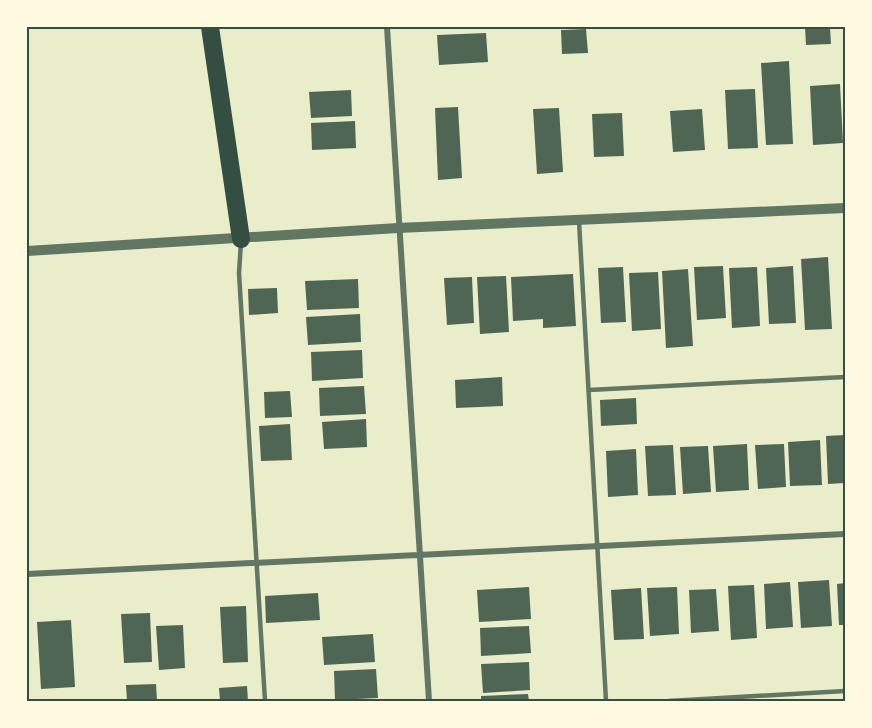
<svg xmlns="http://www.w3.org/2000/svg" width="872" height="728" viewBox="0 0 872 728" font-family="'Sofia Sans Condensed',sans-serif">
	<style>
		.building { fill: #4f6655 }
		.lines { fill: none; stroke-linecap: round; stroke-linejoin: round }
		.service { stroke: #617663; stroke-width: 4.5 }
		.minor { stroke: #617663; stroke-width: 6 }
		.tertiary { stroke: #617663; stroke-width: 10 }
		.motorway { stroke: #344e41; stroke-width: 18 }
		.neatline { fill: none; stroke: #344e41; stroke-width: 2 }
	</style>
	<rect width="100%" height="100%" fill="#e9edc9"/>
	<!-- building -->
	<path class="building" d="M805,27H830L831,44L806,45Z
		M586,29L588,53L562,54L561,30Z
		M486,33L488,62L439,65L437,35Z
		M789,61L793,144L766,145L761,63Z
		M840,84L843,143L813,145L810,86Z
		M755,89L758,148L728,149L725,90Z
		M351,90L352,116L311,118L309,92Z
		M458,107L462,178L438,180L435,108Z
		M559,108L563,172L537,174L533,109Z
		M702,109L705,150L673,152L670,111Z
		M622,113L624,156L594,157L592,114Z
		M355,121L356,148L312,150L311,123Z
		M828,257L832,329L805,330L801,259Z
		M723,266L726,318L697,320L694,267Z
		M793,266L796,323L769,324L766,268Z
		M623,267L626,322L601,323L598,268Z
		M757,267L760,326L732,328L729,268Z
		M688,269L693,346L666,348L662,271Z
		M658,272L661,329L632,331L629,273Z
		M573,274L576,326L543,328V319L513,321L511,277Z
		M506,276L509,332L480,334L477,277Z
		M472,277L474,323L447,325L444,278Z
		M358,279L359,308L307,310L305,281Z
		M277,288L278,313L249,315L248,289Z
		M360,314L361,342L308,345L306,317Z
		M362,350L363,378L312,381L311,352Z
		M502,377L503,406L456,408L455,380Z
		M364,386L366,414L320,416L319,388Z
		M290,391L292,417L265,418L264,392Z
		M636,398L637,424L601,426L600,400Z
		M366,419L367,447L324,449L322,422Z
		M290,424L292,460L261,461L259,426Z
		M845,435V483L828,484L826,436Z
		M820,440L822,485L790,486L788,442Z
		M747,444L749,490L716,492L713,446Z
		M784,444L786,487L758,489L755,445Z
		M673,445L676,495L648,496L645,446Z
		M708,446L711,492L683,494L680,447Z
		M636,449L638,495L608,497L606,451Z
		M829,580L832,626L801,628L798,582Z
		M790,582L793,627L766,629L764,584Z
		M845,583V625H839L837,584Z
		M754,585L757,638L731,640L728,586Z
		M529,587L531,619L479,622L477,590Z
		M677,587L679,634L650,636L647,588Z
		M641,588L644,639L614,640L611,590Z
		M716,589L719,631L691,633L689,590Z
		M318,593L320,620L266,623L265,596Z
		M246,606L248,662L223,663L220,607Z
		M150,613L152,662L124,663L121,614Z
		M71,620L75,687L41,689L37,622Z
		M183,625L185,668L159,670L156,626Z
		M529,626L531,653L481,656L480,628Z
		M373,634L375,662L324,665L322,637Z
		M529,662L530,690L483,693L481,664Z
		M376,669L378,698L335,700L334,671Z
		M156,684L157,701H127L126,685Z
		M247,686L248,701H220L219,688Z
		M528,694L529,701H481V696Z"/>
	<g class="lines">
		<!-- service -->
		<path class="service" d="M579,221L606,701
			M241,242L239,273L265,701
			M589,390L845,377
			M669,701L845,691"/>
		<!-- minor -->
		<path class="minor" d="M387,27L429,701
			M27,574L845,534"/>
		<!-- tertiary -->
		<path class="tertiary" d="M27,251L398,228L845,208"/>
		<!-- motorway -->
		<path class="motorway" d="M210,27L241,239"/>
	</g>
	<!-- border -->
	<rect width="872" height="728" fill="none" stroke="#fefae0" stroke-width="57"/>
	<rect x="28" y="28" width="816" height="672" class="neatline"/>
</svg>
